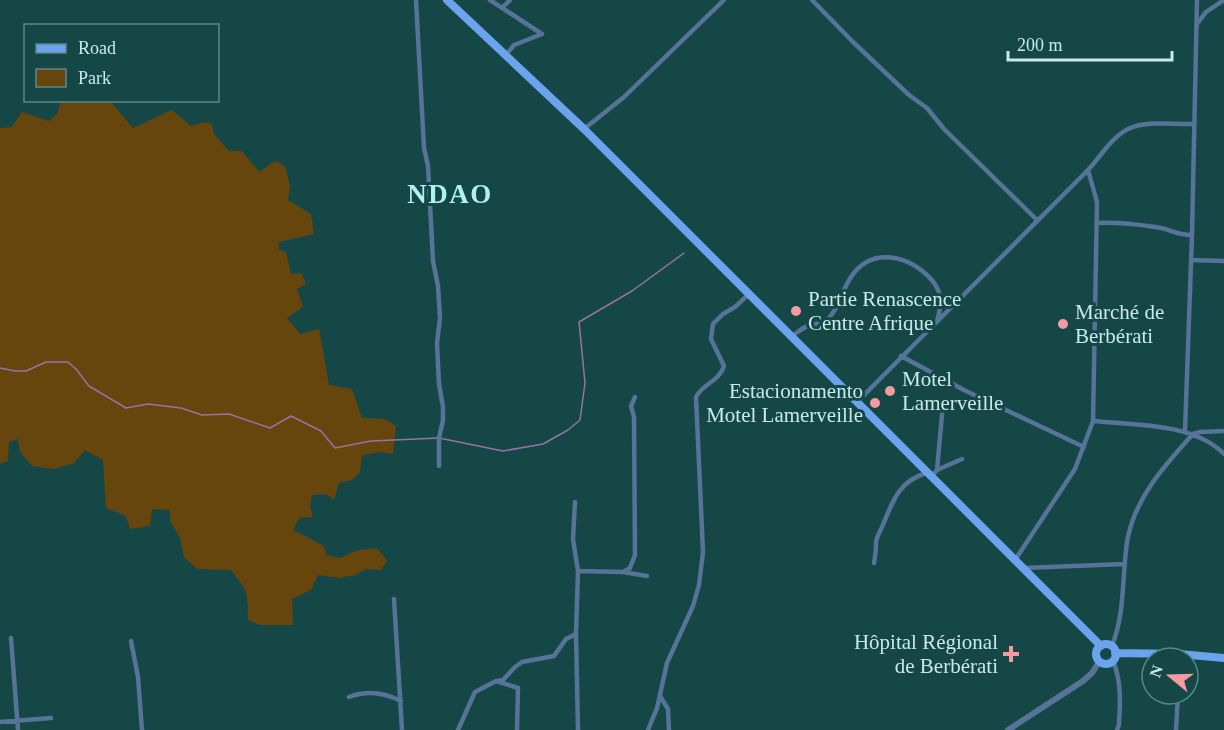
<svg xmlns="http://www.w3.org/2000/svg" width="1224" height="730" viewBox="0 0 1224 730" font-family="Georgia,serif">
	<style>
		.green { fill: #67460e }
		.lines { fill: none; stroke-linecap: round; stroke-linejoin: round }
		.stream { stroke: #9672a5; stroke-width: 1.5 }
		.minor { stroke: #577397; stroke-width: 4.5 }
		.tertiary { stroke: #577397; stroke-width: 6 }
		.primary { stroke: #6ba3ed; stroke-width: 8 }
		.poi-dot { fill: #f49aa0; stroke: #154747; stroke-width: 2 }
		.labels { text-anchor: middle; stroke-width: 6; stroke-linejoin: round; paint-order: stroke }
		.poi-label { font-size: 21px; fill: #cae9e9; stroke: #154747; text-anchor: start }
		.district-label { font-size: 27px; font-weight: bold; letter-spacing: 1.5px; fill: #b0f1f1; stroke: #154747 }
	</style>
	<rect width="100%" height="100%" fill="#154747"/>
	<!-- green -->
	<path class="green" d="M61,101H110L133,128L172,110L191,126L204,122L212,124L214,134L229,151H242L259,172L275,161L285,166L290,186L288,200L311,214L314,234L279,242V250L286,252L291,274L301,273L306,284L297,289L303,307L287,318L300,334L319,329L329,385L352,389L362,418L385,419L396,426L393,454L380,452L362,455L360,472L352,480L339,483L334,500L326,494L312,495L310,506L313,517L299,518L293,530L324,546L326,555L340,558L358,550L377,548L387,561L381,570L366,569L355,575L339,578L318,575L311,590L292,599L293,625H260L248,620C248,593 248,592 231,570L197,569L184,557L180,538L170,521V510L152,509L150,526L130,529L126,516L106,508L103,460L85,450L74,463L54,469L32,466L20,452L18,439L9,442L8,461L0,464V128L12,127L22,112L49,121L57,114Z"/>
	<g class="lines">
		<!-- stream -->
		<path class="stream" d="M0,368L15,371H26L46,362H68L76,369L89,386L126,408L148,404L181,408L202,415L229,414L270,428L291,416L321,431L335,448L371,441L439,438L503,451L543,444L568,430L580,420L585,383L579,322L632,291L684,253"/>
		<!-- minor -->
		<path class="minor" d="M416,0L424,148L428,166L433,261L438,286L440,318L437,343L439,384L443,407V420L439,438V466
			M490,0L542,34L514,45L506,55
			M812,0L853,42L909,95L927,108L944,129L1037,220
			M502,8L510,0
			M1197,24L1206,12L1224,0
			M584,129L624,97L724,0
			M1097,223C1117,222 1135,224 1155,227C1169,228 1175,235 1192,235
			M1191,260L1224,261
			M792,336C798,332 802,328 808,326C816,323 823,324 829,318C840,306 842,290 851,277C870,248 904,254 927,275C942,289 943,302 937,321
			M901,356L964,390L1084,447
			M858,401L1088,170C1100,157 1112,137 1128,129C1146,120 1174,125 1194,124
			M1093,421C1135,425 1194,423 1224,454
			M1185,431L1192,235L1197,0
			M937,470L943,404
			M931,477L937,470L962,459
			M575,502L573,539L578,571L576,634L578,730
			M1015,560L1075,469L1093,421L1097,202L1088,170
			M874,563C875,556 876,552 876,545C875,539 880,532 882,527C893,501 898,482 926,473
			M1023,568L1125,564
			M578,571L623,572L647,576
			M623,572L630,568L635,555L634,417L631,406L635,397
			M394,599L402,730
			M11,638L18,730
			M131,641L138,677L142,730
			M1112,646C1125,613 1122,578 1127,542C1134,499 1164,466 1193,434L1200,432L1224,431
			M1113,661C1122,682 1120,704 1119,725L1117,730
			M498,681L503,680L515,667L522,662L554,656L566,639L576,634
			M660,696L668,709L669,730
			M349,697C367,690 385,693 401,701
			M0,722L51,718
			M458,730L475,692L496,681L518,688L517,730
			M648,730L657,708L667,663L693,606L699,585L703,552L696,397C702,384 719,382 724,366L711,339L713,324L723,314L735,307L749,294
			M1176,730L1178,694"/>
		<!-- tertiary -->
		<path class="tertiary" d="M1008,730L1083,681L1092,673L1099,662"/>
		<!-- primary -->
		<path class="primary" d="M447,0L584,129L1101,646
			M1096 654a10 10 0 1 1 20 0a10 10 0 1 1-20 0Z
			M1115,653L1179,654L1224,658"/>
	</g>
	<!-- markers -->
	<g class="poi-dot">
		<circle cx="796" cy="311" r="6"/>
		<circle cx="1063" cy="324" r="6"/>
		<circle cx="890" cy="391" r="6"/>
		<circle cx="875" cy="403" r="6"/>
		<path d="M1008 645h6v6h6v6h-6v6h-6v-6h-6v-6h6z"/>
	</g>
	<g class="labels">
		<!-- poi labels -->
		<g class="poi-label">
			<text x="808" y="306">Partie Renascence<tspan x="808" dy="24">Centre Afrique</tspan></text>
			<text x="1075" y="319">Marché de<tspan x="1075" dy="24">Berbérati</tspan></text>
			<text x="902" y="386">Motel<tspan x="902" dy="24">Lamerveille</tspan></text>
			<text x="863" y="398" text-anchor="end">Estacionamento<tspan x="863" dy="24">Motel Lamerveille</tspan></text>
			<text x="998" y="649" text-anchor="end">Hôpital Régional<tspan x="998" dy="24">de Berbérati</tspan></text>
		</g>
		<!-- district labels -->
		<g class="district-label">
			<text x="450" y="203">NDAO</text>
		</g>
	</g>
	<!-- legend -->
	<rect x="24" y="24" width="195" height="78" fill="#154747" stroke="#5d8888" stroke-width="1.5"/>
	<rect x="36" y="44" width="30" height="9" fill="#6ba3ed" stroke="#5d8888" stroke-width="1.5"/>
	<text x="78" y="54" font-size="18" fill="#cae9e9">Road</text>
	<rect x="36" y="69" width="30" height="18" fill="#67460e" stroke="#5d8888" stroke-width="1.5"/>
	<text x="78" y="84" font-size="18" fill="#cae9e9">Park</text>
	<!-- north arrow -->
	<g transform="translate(1170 676) rotate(289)"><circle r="28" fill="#154747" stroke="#5d8888" stroke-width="1.5"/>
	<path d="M0-4.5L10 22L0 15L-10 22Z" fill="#f49aa0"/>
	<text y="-9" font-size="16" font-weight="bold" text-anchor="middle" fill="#cae9e9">N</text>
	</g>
	<!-- scale -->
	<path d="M1008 51v9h164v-9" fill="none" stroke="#cae9e9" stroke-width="3"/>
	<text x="1017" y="51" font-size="18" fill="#cae9e9" stroke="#154747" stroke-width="4.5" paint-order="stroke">200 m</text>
</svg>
